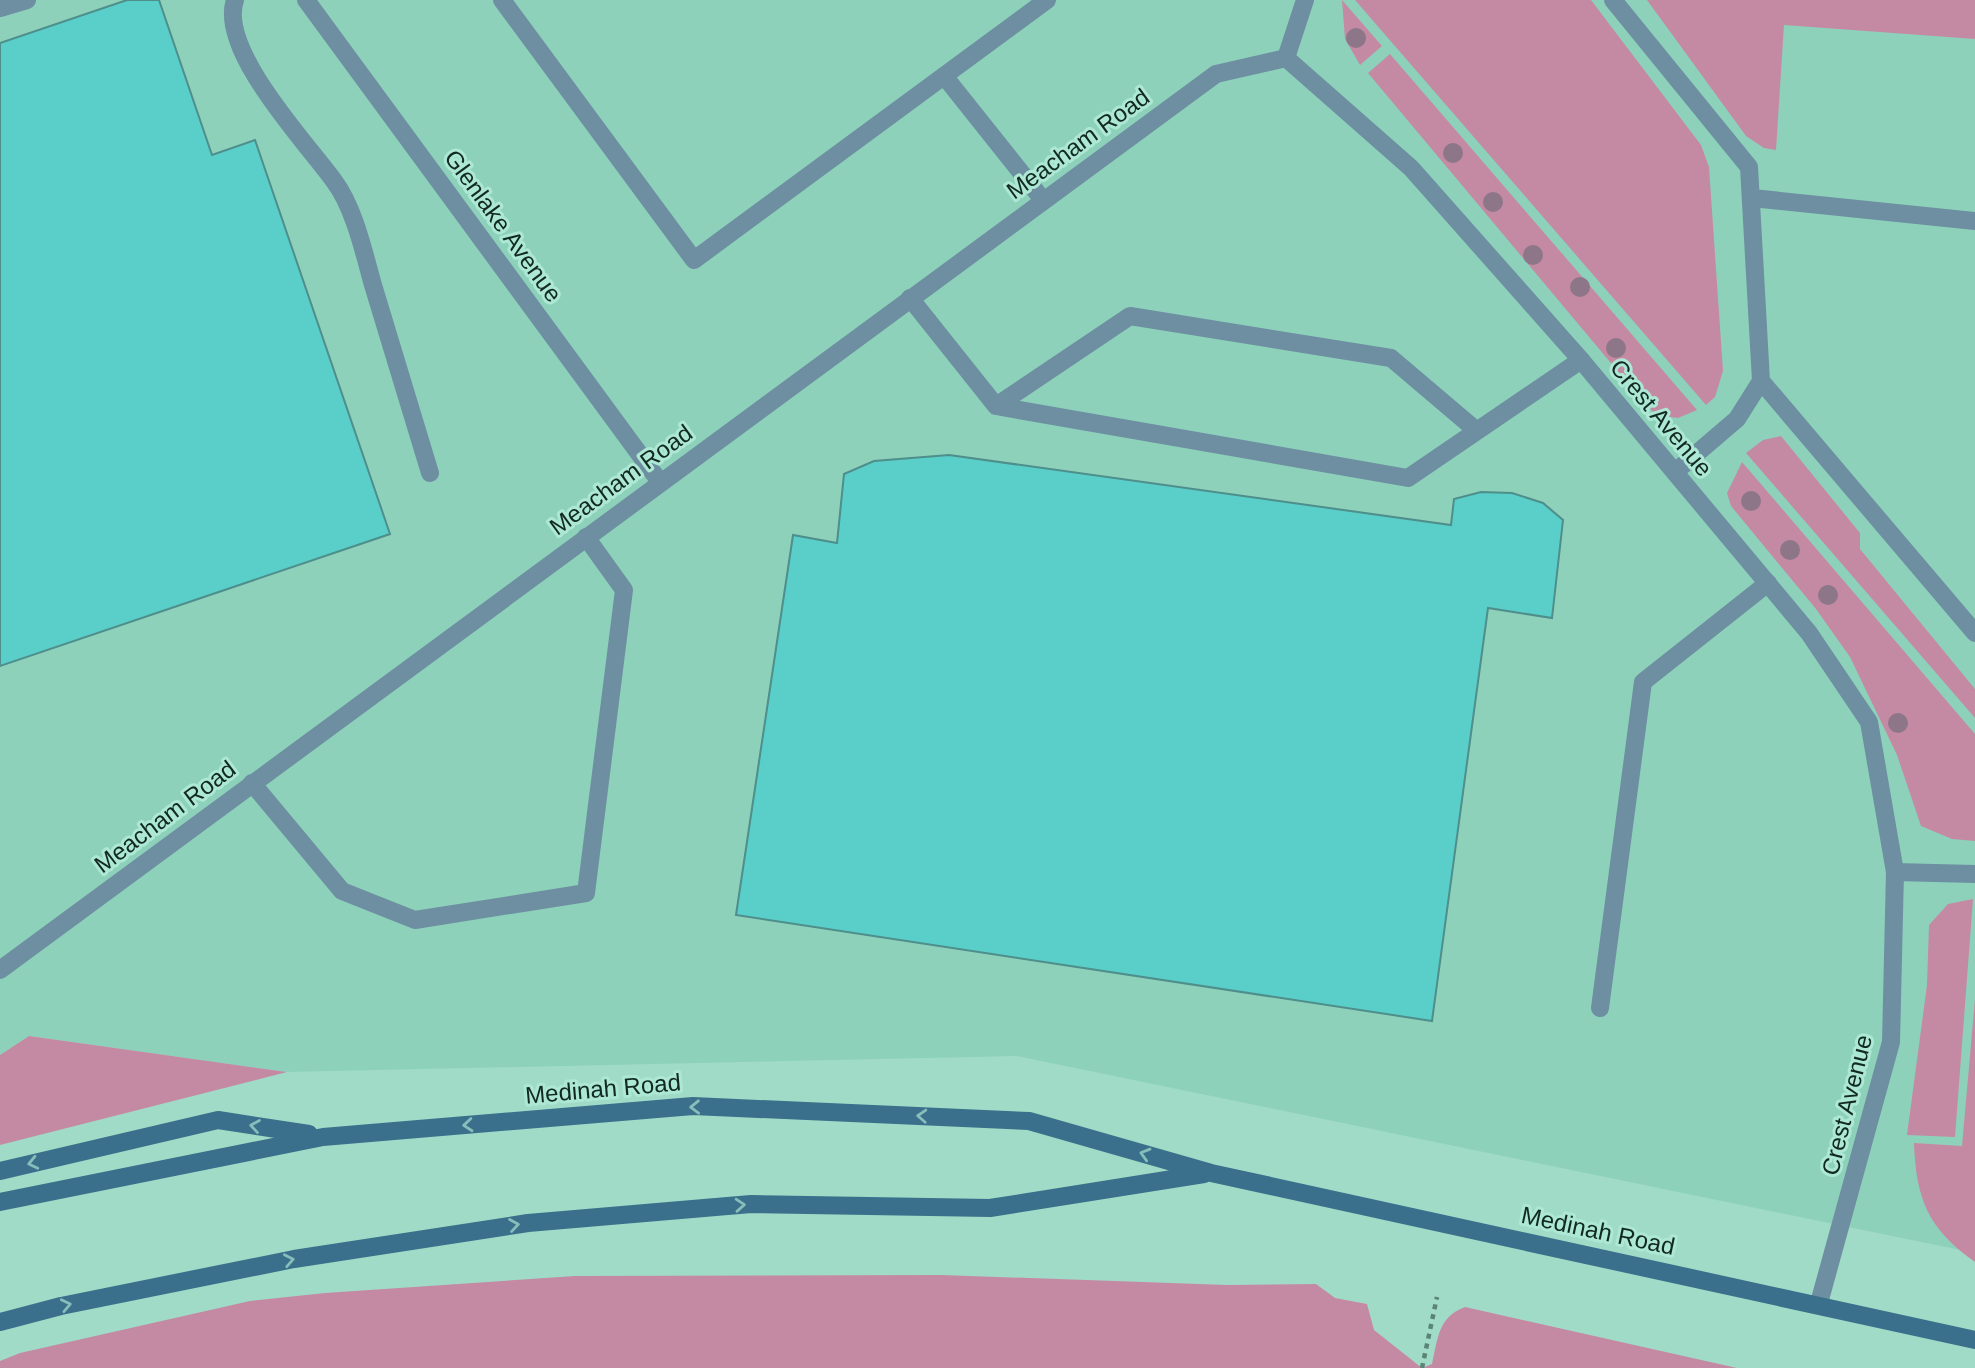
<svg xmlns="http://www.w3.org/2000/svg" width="1975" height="1368" viewBox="0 0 1975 1368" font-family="Arial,sans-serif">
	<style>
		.built { fill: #8dd1bb }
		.green { fill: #c58aa3 }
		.building { fill: #5acec9; stroke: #4e8e8b; stroke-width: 2 }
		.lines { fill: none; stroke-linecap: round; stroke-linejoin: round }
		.path { stroke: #5a8476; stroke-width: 4.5; stroke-dasharray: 5 5; stroke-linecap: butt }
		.service { stroke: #6d8fa1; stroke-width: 18 }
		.minor { stroke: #6d8fa1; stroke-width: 18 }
		.secondary { stroke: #3a708b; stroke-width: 18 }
		.tree { fill: #8d7688 }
		.oneway { stroke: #85beba }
		.labels { text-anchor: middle; stroke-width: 6; stroke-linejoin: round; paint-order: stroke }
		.street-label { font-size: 24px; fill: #112922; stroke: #ade8d4 }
	</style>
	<rect width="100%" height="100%" fill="#a0dbc7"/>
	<!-- built -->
	<path class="built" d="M0,0H1975V1253L1017,1056L287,1072L29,1036L0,1055Z"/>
	<!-- green -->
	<path class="green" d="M1342,0L1382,46L1360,65L1345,39Z
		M1355,0H1591L1701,145L1709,167L1723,371L1715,397L1706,405Z
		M1647,0H1975V39L1784,25L1776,150L1764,148L1746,136Z
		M1390,54L1697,410L1678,418L1656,415L1641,399L1368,73Z
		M1781,436L1860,533V549L1975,689V718L1746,453L1763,440Z
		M1742,462L1975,734V841L1952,839L1921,826L1897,755L1850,657L1816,609L1731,506L1727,493Z
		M1973,899L1955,1137L1907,1135L1927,985L1929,925L1948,904Z
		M1975,999V1262C1928,1229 1916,1199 1914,1143L1962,1146Z
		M29,1036L287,1072L0,1145V1055Z
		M942,1275L1227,1285L1316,1284L1335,1298L1367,1304L1374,1330L1422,1368H0V1361L20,1353L250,1301L325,1293L575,1276Z
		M1465,1307L1737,1368H1422L1432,1364C1438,1338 1438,1317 1465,1307Z"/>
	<!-- building -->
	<path class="building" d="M127,0H159L212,155L255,140L390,534L0,666V43Z
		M949,455L1451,525L1454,499L1481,492L1512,493L1543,503L1563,520L1552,618L1488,608L1432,1021L736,915L793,535L837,543L844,474L874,461Z"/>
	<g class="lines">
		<!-- path -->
		<path class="path" d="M1422,1368L1437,1297"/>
		<!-- service -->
		<path class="service" d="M235,0C218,50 306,142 334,181C354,207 364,253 373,285C392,348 411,411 430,473
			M502,0L694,260L1047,0
			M1613,0L1749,167L1761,381L1975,633
			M0,8L27,0
			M945,77L1043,200
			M1752,198L1975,221
			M910,298L996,406L1408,478L1581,360
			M996,406L1130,316L1391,358L1477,431
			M1675,472L1737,419L1761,381
			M252,783L342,891L415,920L586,893L624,590L586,537
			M1600,1008L1643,682L1768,583"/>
		<!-- minor -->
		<path class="minor" d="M306,0L660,482
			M1286,58L1411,168L1581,360L1809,633L1869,722L1895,872L1891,1042L1819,1303
			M1286,58L1305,0
			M1895,872L1975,874
			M0,970L1216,74L1286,58"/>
		<!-- secondary -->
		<path class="secondary" d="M0,1171L218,1120L309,1134
			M0,1202L323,1137L693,1106L1029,1121L1211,1173L1975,1340
			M0,1322L61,1306L294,1259L528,1223L751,1204L990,1208L1204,1174"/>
	</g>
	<!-- trees -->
	<g class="tree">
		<circle cx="1356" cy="38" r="10"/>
		<circle cx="1453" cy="153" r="10"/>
		<circle cx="1493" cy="202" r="10"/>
		<circle cx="1533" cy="255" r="10"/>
		<circle cx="1580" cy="287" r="10"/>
		<circle cx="1616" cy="348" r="10"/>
		<circle cx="1751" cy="501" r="10"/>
		<circle cx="1790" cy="550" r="10"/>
		<circle cx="1828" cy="595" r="10"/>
		<circle cx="1898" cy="723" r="10"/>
	</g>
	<!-- one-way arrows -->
	<defs><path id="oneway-chevron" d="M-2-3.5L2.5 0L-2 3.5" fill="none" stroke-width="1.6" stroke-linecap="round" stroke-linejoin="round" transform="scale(1.75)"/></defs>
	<g class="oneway">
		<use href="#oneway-chevron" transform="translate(695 1107) rotate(179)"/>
		<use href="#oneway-chevron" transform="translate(922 1116) rotate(-177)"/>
		<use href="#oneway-chevron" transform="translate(468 1125) rotate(175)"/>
		<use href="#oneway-chevron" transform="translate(255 1126) rotate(-171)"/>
		<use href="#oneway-chevron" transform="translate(1145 1154) rotate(-164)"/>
		<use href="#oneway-chevron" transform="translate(33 1163) rotate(167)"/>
		<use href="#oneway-chevron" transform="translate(740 1205) rotate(-4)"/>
		<use href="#oneway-chevron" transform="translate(514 1225) rotate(-9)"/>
		<use href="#oneway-chevron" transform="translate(289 1260) rotate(-11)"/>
		<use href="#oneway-chevron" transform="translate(66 1305) rotate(-12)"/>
	</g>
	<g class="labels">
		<!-- street labels -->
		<g class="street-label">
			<text transform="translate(1078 144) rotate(-36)" y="8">Meacham Road</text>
			<text transform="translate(503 226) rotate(54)" y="8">Glenlake Avenue</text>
			<text transform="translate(1661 418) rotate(50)" y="8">Crest Avenue</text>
			<text transform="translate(621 480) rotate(-36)" y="8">Meacham Road</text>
			<text transform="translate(165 817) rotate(-37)" y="8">Meacham Road</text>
			<text transform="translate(603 1089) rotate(-5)" y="8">Medinah Road</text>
			<text transform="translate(1847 1105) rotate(-76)" y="8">Crest Avenue</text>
			<text transform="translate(1598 1231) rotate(12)" y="8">Medinah Road</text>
		</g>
	</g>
</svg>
